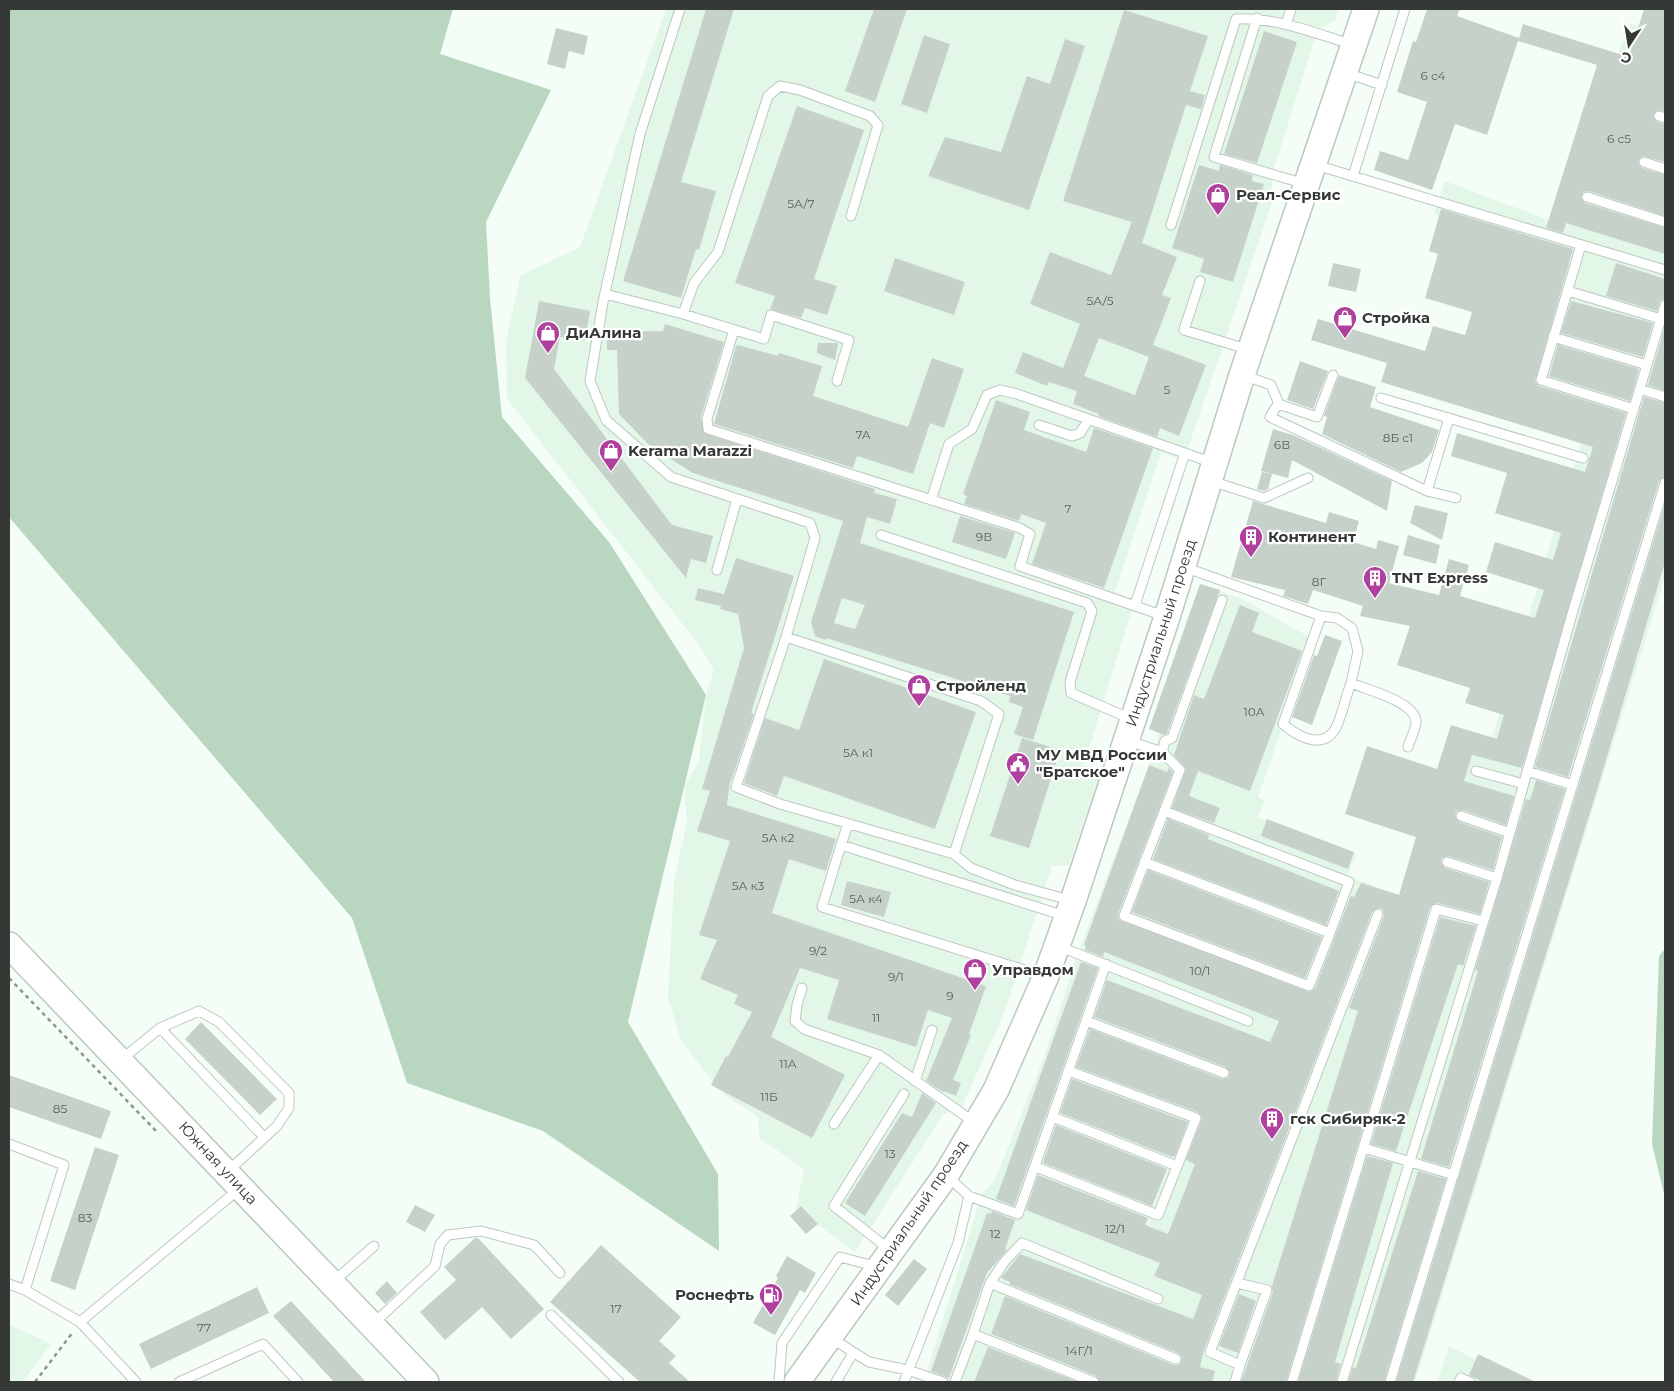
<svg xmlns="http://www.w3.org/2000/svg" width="1674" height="1391" viewBox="0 0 1674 1391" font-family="Montserrat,sans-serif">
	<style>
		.built { fill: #e3f7e9 }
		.green { fill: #b8d6c0 }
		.building { fill: #c6d2c9; fill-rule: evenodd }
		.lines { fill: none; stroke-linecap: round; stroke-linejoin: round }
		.lane-casing { stroke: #bcc8bf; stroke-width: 11 }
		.secondary-casing { stroke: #bcc8bf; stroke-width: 28 }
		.path { stroke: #8e9590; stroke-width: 2.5; stroke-dasharray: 4 4; stroke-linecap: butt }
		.lane { stroke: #fff; stroke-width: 9 }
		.secondary { stroke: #fff; stroke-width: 25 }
		.labels { text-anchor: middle; stroke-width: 4.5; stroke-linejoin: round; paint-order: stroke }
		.number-label { font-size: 12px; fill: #585f5a }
		.poi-label { font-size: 15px; font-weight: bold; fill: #343935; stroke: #fff; text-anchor: start }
		.street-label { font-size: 15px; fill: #343935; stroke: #fff }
	</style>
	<rect width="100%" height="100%" fill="#f4fef7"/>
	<!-- built -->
	<path class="built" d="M666,9H1339L1335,21L1318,29L1271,178L1274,197L1184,460L1161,453L1115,592L1135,600L1084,765L1102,771L1069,865L1052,866L1005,1011L962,1107L943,1115L855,1252L796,1209L804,1169L759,1138L758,1117L723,1094L681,1041L668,997L674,880L687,822L684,787L699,761L706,695L714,669L698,644L507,399L506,342L520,276L580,247Z
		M1663,9H1665V577L1415,1382H927L926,1374L982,1193L995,1180L1043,1060L1077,956L1147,770L1209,587L1244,600L1313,639L1258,797L1265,801L1258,817L1356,855L1347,876L1402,896L1450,727L1492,738L1583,436L1485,403L1537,251L1434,214L1445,181L1559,224L1629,23L1656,32Z
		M9,1324L51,1344L22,1382H9Z
		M1449,1346L1521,1382H1437Z"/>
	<!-- green -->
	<path class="green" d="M9,9H453L440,54L551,90L486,222L490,299L502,417L609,542L706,695L628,1022L718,1174L719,1251L543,1131L407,1083L352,918L9,517Z
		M1665,949V1198L1652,1144L1659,956Z"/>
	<!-- building -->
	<path class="building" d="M706,9H734L681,182L716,191L699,250L696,249L681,298L623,281Z
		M874,9H907L875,102L845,91Z
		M1427,9H1460L1457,16L1519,38L1523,24L1629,57L1644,9H1665V112L1657,110L1653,117L1657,122L1665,124V162L1643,156L1640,158L1638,163L1642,168L1665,175V216L1589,191L1583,192L1581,198L1585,203L1665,228V254L1566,223L1563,233L1546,228L1597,65L1518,41L1487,135L1455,124L1432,190L1374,170L1380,151L1408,160L1427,102L1397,92L1413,41L1416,42Z
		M1124,10L1208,36L1190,91L1205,95L1201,109L1186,105L1142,243L1177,257L1162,295L1171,298L1153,345L1206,365L1179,436L1160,428L1157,437L1098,416L1099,414L1073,404L1077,391L1049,382L1047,386L1015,373L1023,352L1063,368L1080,324L1030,304L1050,252L1111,275L1132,222L1063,201ZM1099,338L1149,357L1135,395L1084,376Z
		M556,28L588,36L584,55L569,51L565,69L547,64Z
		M1264,31L1297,42L1257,163L1224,154Z
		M924,35L950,44L927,113L901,104Z
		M1065,39L1085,46L1029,210L928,176L945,137L1001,152L1027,76L1050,84Z
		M797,106L864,130L814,279L837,286L827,315L805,308L801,318L770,309L775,296L735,283Z
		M1199,165L1219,171L1220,165L1253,175L1252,181L1264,184L1233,282L1200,272L1204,259L1172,248Z
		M1441,209L1573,249L1535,382L1539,386L1626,413L1522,768L1472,755L1464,781L1514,796L1506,825L1463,810L1457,811L1455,814L1459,822L1502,837L1493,870L1448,856L1442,858L1441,863L1445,868L1489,882L1480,914L1437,903L1430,907L1286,1382H1241L1273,1292L1272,1286L1358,1011L1349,1008L1384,916L1383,910L1380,908L1372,912L1204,1350L1200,1367L1215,1371L1212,1382H1100L1096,1376L991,1334L1005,1296L1174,1365L1180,1364L1182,1358L1178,1353L1009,1284L1010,1282L1001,1278L1020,1254L1193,1319L1202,1295L1154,1276L1160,1263L1026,1210L1038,1175L1148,1218L1145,1225L1168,1234L1195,1164L1186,1160L1202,1118L1198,1112L1076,1067L1090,1029L1222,1079L1228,1078L1230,1072L1226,1067L1094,1017L1107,980L1270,1042L1279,1021L1104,952L1103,957L1085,950L1086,946L1084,945L1149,765L1167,772L1169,768L1173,772L1118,914L1119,920L1309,992L1315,988L1351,896L1354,897L1361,883L1399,895L1416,837L1345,814L1367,746L1437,769L1451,725L1497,739L1504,715L1465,703L1470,688L1397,665L1410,626L1360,616L1363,606L1313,590L1308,604L1283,596L1285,590L1231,577L1253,501L1326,523L1329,512L1359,521L1353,542L1376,549L1378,540L1399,546L1389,583L1439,595L1449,559L1469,565L1460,596L1535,618L1544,590L1486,572L1495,542L1553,560L1561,533L1495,513L1507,473L1451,456L1457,433L1585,472L1593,447L1381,382L1387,363L1311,340L1318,319L1425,351L1433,326L1465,335L1472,312L1425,298L1438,254L1429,251Z
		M895,258L965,282L954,315L884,291Z
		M1333,263L1361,269L1356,292L1328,286Z
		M1616,263L1665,279V299L1660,301L1657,311L1606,296Z
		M539,301L590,311L585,341L560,337L554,369L672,525L713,536L706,563L691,559L686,578L525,378Z
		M1571,301L1653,323L1643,357L1561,333Z
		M665,324L724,342L701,417L704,433L875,489L874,493L897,499L890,524L867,517L860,543L1074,612L1033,740L1014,734L1023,707L1009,702L1010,696L826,638V640L815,636L811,622L843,521L693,473L650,446L619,414L617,350H607V332L663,331ZM842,598L865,605L855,629L834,623Z
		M1665,326V391L1648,385Z
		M818,343H838L835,360L817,353Z
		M738,345L778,356L779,353L822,366L813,396L908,427L932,358L964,369L944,428L930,423L913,474L857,456L853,468L714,424L736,346Z
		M1558,345L1639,369L1630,401L1549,376Z
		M1300,361L1328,371L1313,409L1287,400Z
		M1339,375L1376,387L1370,407L1439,430L1432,452L1422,463L1401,472L1322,434L1327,417L1324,416Z
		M1644,397L1665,403V477L1659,481L1568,777L1535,767Z
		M996,400L1030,412L1024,430L1086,452L1094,428L1153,448L1104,588L1032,564L1046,523L1021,514L1019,521L964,504L967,496L963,494Z
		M1273,429L1293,435L1392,481L1387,511L1292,460L1288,478L1261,471Z
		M1262,472L1272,474L1268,489L1264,491L1257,489Z
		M1665,504V562L1598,787L1413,1382H1396Z
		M1415,505L1448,513L1442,540L1410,523Z
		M960,516L1015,533L1006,559L952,542Z
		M1408,535L1440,545L1436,564L1403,555Z
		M736,558L794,576L751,713L754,714L731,781H730L727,805L836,839L826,871L789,859L772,913L986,986L969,1034L971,1035L953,1080L961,1083L956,1096L944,1091L943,1092L926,1081L952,1018L928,1010L916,1047L827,1019L839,980L800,968L771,1037L845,1075L812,1138L711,1085L726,1056L728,1057L752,1012L734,1004L738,995L700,979L717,940L699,935L730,841L697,831L710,791L702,789L744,648L738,614L720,609L721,606L695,600L698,588L724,594Z
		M1200,584L1220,590L1167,733L1164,735L1149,729Z
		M1240,605L1259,613L1252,632L1302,651L1250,791L1198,771L1189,796L1220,808L1214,823L1172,808L1186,769L1174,755L1194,695L1204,699Z
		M1325,635L1342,641L1312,725L1292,717L1314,655L1317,656Z
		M824,659L976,712L935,829L784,776L777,796L744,783L765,718L799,730Z
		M1022,738L1060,750L1029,848L990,836Z
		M1536,780L1565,789L1449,1167L1421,1159L1478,971L1475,970L1526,799L1530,800Z
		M1168,819L1209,835L1208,839L1339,891L1326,925L1153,859Z
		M1267,819L1354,852L1348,869L1261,836Z
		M1148,870L1322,937L1305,978L1132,912Z
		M847,881L891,892L884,917L841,905Z
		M1440,917L1476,926L1463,966L1458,964L1396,1151L1371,1144Z
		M1081,962L1098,968L1014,1206L996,1199Z
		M201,1022L277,1099L260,1115L185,1039Z
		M9,1075L111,1111L101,1139L9,1107Z
		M1072,1079L1188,1122L1175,1156L1172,1157L1060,1113Z
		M922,1093L936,1103L865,1216L845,1203L902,1113L912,1117Z
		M1056,1125L1167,1169L1152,1206L1043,1163Z
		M95,1147L119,1155L75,1290L50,1281Z
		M1367,1156L1393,1163L1335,1362L1341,1364L1336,1382H1298Z
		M1418,1171L1446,1179L1384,1382H1348L1353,1367L1356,1368Z
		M415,1205L435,1215L425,1232L406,1222Z
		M801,1206L818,1224L806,1234L790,1216Z
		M992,1211L1015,1220L1005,1249L1007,1250L987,1273L984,1281L949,1378L931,1371L987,1213L991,1214Z
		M475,1238H478L544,1309L511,1339L482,1307L445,1340L420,1312L456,1280L444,1267Z
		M601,1245L681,1317L659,1341L676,1356L669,1363L690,1382H640L550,1302Z
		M787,1256L816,1273L805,1293L800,1290L775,1335L753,1323L778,1278L776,1276Z
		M914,1259L927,1269L898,1306L885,1295Z
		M387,1281L397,1293L385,1304L375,1293Z
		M257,1287L269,1313L151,1369L139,1344Z
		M1239,1294L1256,1301L1238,1353L1219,1346Z
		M291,1301L366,1382H334L273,1316Z
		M988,1347L1078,1382H974Z
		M1478,1354L1536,1382H1483L1469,1375Z"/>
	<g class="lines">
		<!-- lane casing -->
		<g class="lane-casing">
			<path id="lane" d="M680,9L640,134L603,302L590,381L606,420L671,477L810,523L815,538L786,637L736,787L780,804L954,854
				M1257,18L1214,157L1305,184
				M1286,24L1291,9
				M1346,73L1382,85
				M1659,116L1665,118
				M1644,162L1665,169
				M1316,165L1665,270
				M1353,176L1405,9
				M1587,197L1665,222
				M1171,225L1236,19C1276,17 1314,33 1351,44
				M1581,245L1541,380L1634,409
				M1200,281L1184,330L1250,350
				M1568,291L1661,319
				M605,294L683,314L764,339L771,315L849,340L837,381
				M683,314L694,283L718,252L768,96L780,86L800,90L870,116L878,125L851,216
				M734,330L707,419L708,429L1020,528L1030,534L1020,566L1167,617
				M1553,337L1647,365
				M1243,375L1271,385L1279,404
				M1333,375L1317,417L1278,404L1270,417L1427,491L1449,418
				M1640,389L1665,397
				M1381,398L1583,458
				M1039,425L1072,436L1080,433L1089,419
				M1211,481L1264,498L1308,478
				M1427,491L1456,498
				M931,500L949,444L972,429L987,395L1000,390L1017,394L1213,463
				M881,535L1087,603L1092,611L1070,682L1071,693L1131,719
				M1184,567L1321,616
				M717,570L737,499
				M1135,605L1185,453
				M786,637L981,701L999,714L954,854L971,868L1015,885L1073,901
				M1351,683L1358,651L1352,628L1337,618L1321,616L1283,724C1296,735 1320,750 1334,731C1341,721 1346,695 1351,683C1367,690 1414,701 1416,721C1416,729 1410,740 1408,747
				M1129,741L1162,752L1180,770L1124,916L1309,986L1330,933
				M1162,752L1165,741L1172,738L1222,600
				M1476,771L1524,784
				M1527,771L1573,785
				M1461,816L1510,833
				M848,824L841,845L1065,916
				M841,845L822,907L1044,976
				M1144,862L1330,933L1349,882L1164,811
				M1447,862L1497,878
				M1058,946L1248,1021
				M802,988L797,1005L795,1021L804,1029L879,1055L974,1122
				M1086,1021L1224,1073
				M160,1028L264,1137
				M122,1059L160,1028L199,1011L219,1022L289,1093V1108L277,1126L227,1172
				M915,1081L932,1030
				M1053,1117L1177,1166
				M834,1124L879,1055
				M9,1144L64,1165L25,1290
				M1364,1148L1454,1175
				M1036,1167L1158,1215L1196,1118L1069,1071
				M969,1196L1018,1214L1106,964
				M890,1250L834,1206L904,1094
				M333,1282L374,1246
				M990,1283L1005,1261L1022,1243L1158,1299
				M1237,1283L1267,1290L1240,1365
				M9,1284L25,1290L80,1322L136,1382
				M551,1315L619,1382
				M80,1322L239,1189
				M372,1325L435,1266L440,1244L448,1235L481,1231L534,1245L560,1273
				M973,1334L990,1283L1176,1359
				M831,1338L869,1362L908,1370L943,1382
				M179,1382L263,1344L298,1382
				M779,1382L782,1343L840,1257L878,1267
				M836,1382L853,1353
				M904,1382L958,1243L969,1196L947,1176
				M955,1382L973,1334L1094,1382
				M1235,1382L1240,1365L1210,1352L1378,914
				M1292,1382L1436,909L1483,921
				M1342,1382L1497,878L1572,614L1665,305
				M1390,1382L1665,483
				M1459,1382L1461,1378L1470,1382"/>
		</g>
		<!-- secondary casing -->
		<g class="secondary-casing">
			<path id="secondary" d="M9,945L426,1382
				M797,1382L946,1175L996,1090L1046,976L1073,901L1167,617L1242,375L1366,9"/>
		</g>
		<!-- path -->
		<path class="path" d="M9,978L157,1132
			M35,1382L73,1332"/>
		<!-- lane -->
		<use href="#lane" class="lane"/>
		<!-- secondary -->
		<use href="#secondary" class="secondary"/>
	</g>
	<!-- icons -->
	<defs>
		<g id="shop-pin" transform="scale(1.25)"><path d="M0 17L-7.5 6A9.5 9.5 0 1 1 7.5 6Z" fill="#af409e" stroke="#fff"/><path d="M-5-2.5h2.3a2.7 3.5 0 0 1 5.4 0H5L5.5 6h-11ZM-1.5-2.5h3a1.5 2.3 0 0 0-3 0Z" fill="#fff"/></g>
		<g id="building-pin" transform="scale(1.25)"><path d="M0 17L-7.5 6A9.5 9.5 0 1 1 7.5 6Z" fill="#af409e" stroke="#fff"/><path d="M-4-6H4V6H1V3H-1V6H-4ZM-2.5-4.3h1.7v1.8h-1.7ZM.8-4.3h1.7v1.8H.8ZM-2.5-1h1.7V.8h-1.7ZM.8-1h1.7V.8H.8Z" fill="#fff"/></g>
		<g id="civic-pin" transform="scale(1.25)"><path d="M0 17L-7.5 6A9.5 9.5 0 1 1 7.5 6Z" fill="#af409e" stroke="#fff"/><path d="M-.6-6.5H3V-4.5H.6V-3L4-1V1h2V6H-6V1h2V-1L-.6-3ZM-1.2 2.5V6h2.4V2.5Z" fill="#fff"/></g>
		<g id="fuel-pin" transform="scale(1.25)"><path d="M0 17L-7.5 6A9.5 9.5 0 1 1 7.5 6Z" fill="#af409e" stroke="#fff"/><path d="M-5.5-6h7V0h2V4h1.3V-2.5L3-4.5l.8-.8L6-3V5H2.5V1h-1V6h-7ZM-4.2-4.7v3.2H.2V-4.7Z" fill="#fff"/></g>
	</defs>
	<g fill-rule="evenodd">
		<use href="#shop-pin" x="1218" y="195"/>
		<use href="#shop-pin" x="1345" y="318"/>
		<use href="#shop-pin" x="548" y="333"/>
		<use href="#shop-pin" x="611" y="451"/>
		<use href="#building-pin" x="1251" y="537"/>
		<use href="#building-pin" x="1375" y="578"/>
		<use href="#shop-pin" x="919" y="686"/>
		<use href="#civic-pin" x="1018" y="764"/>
		<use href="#shop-pin" x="975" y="970"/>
		<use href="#building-pin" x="1272" y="1119"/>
		<use href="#fuel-pin" x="771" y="1295"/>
	</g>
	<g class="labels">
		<!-- number labels -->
		<g class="number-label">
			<text x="1433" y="80">6 с4</text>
			<text x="1619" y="143">6 с5</text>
			<text x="801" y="208">5А/7</text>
			<text x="1100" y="305">5А/5</text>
			<text x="1167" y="394">5</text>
			<text x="863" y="439">7А</text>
			<text x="1398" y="442">8Б с1</text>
			<text x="1282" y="449">6В</text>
			<text x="1068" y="513">7</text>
			<text x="984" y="541">9В</text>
			<text x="1319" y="586">8Г</text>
			<text x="1254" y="716">10А</text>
			<text x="858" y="757">5А к1</text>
			<text x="778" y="842">5А к2</text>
			<text x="748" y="890">5А к3</text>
			<text x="866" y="903">5А к4</text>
			<text x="818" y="955">9/2</text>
			<text x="1200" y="975">10/1</text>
			<text x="896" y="981">9/1</text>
			<text x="950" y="1000">9</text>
			<text x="876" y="1022">11</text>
			<text x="788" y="1068">11А</text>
			<text x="769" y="1101">11Б</text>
			<text x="60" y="1113">85</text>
			<text x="890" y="1158">13</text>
			<text x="85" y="1222">83</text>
			<text x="1115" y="1233">12/1</text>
			<text x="995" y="1238">12</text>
			<text x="616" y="1313">17</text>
			<text x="204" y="1332">77</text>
			<text x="1079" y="1355">14Г/1</text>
		</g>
		<!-- poi labels -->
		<g class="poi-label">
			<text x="1236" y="200">Реал-Сервис</text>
			<text x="1362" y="323">Стройка</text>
			<text x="566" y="338">ДиАлина</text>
			<text x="628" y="456">Kerama Marazzi</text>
			<text x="1268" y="542">Континент</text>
			<text x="1392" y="583">TNT Express</text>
			<text x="936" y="691">Стройленд</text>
			<text x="1036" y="760">МУ МВД России<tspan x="1036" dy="17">"Братское"</tspan></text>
			<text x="992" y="975">Управдом</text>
			<text x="1290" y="1124">гск Сибиряк-2</text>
			<text x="754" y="1300" text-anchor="end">Роснефть</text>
		</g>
		<!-- street labels -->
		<g class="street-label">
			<text transform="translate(1161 633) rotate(-72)" y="5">Индустриальный проезд</text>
			<text transform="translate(218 1163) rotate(47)" y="5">Южная улица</text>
			<text transform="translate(909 1223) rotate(-56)" y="5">Индустриальный проезд</text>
		</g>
	</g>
	<!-- border -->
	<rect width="1674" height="1391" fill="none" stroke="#343935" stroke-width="20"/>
	<!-- north arrow -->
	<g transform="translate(1629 45) rotate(192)" stroke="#ffffff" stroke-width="4" paint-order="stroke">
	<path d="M0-4L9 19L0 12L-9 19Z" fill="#343935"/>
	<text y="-8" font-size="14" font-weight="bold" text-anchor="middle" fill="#343935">С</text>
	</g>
</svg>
